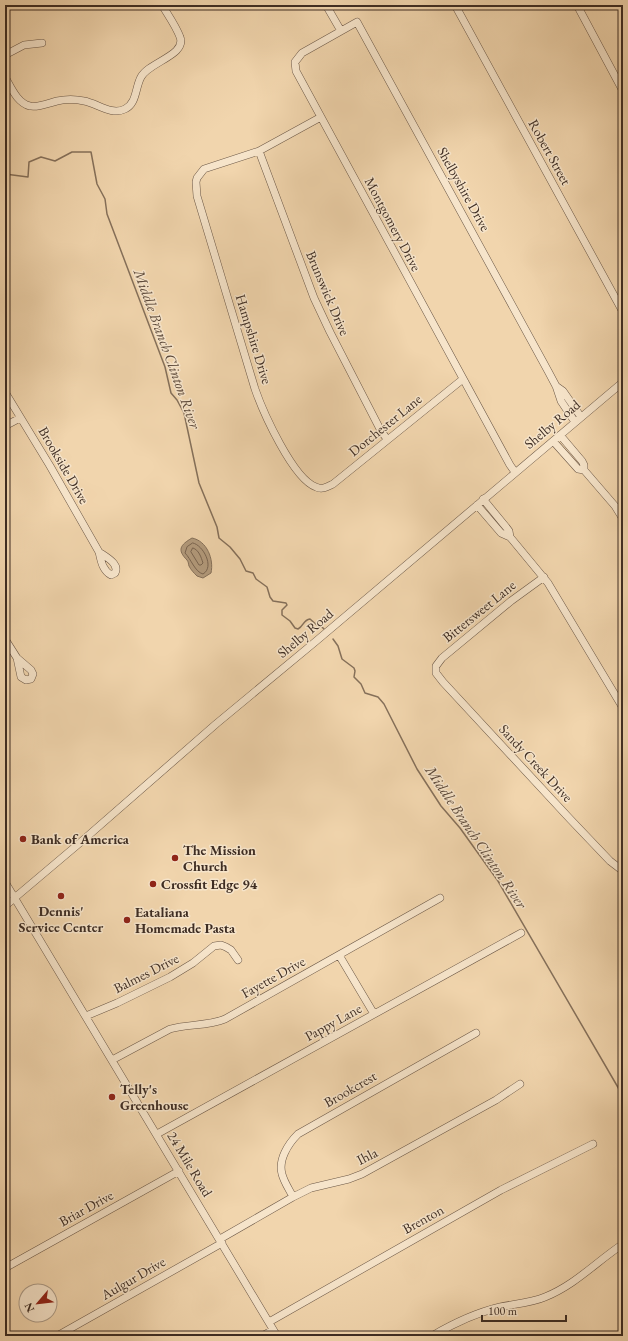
<svg xmlns="http://www.w3.org/2000/svg" width="628" height="1341" viewBox="0 0 628 1341" font-family="'EB Garamond',serif">
	<style>
		.water { fill: #b49c7e; stroke: #85705a }
		.lines { fill: none; stroke-linecap: round; stroke-linejoin: round }
		.shore { stroke: #796450; stroke-width: 1 }
		.stream { stroke: #85705a; stroke-width: 1.5 }
		.minor-casing { stroke: #6b5746; stroke-width: 8 }
		.minor { stroke: #f6e4ca; stroke-width: 7 }
		.poi-dot { fill: #8f2418; stroke: #f6e4ca; stroke-width: 1.5 }
		.labels { text-anchor: middle; stroke-width: 3; stroke-linejoin: round; paint-order: stroke }
		.street-label { font-size: 14px; fill: #3e2d23; stroke: #f6e4ca }
		.poi-label { font-size: 14px; font-weight: bold; fill: #3e2d23; stroke: #f6e4ca; text-anchor: start }
		.water-label { font-size: 15px; font-style: italic; fill: #5c493a; stroke: #f6e4ca }
	</style>
	<rect width="100%" height="100%" fill="#f1d5ad"/>
	<filter id="stains"><feTurbulence type="fractalNoise" baseFrequency=".005" numOctaves="4"/><feColorMatrix values="0 0 0 0 .2 0 0 0 0 .09 0 0 0 0 .02 0 0 0 .5 -.17"/></filter>
	<radialGradient id="worn" r=".72"><stop offset=".6" stop-color="#630" stop-opacity="0"/><stop offset="1" stop-color="#630" stop-opacity=".3"/></radialGradient>
	<!-- water -->
	<path class="water" d="M192,538C207,541 214,559 211,573L203,578L197,576C194,573 191,570 189,566C188,563 189,563 187,560C177,550 180,545 192,538Z"/>
	<g class="lines">
		<!-- shore -->
		<path class="shore" d="M193,543C203,545 215,567 203,574C195,572 191,559 185,553L187,547Z
			M193,548C199,550 201,557 203,563L201,565H199L191,552Z"/>
		<!-- stream -->
		<path class="stream" d="M5,174L28,177L29,162L41,157L55,161L72,152H91L97,184L105,199L107,214L165,367L171,393L177,400L184,413L199,483L217,527L219,538L230,547L240,559L246,571L253,573L256,579L267,587L270,597L273,601L286,603L287,605L282,610V615L290,621L295,628L298,629C304,626 303,620 310,619L318,626H321L324,629
			M333,639L338,646L342,659L354,668L355,671L354,677L361,684L365,693L378,697L384,704L417,769L441,806L460,828L498,881L623,1096"/>
		<!-- minor casing -->
		<g class="minor-casing">
			<path id="minor" d="M326,5L341,31
				M455,5L623,312
				M577,5L623,91
				M5,55L24,45L42,43
				M5,77C11,87 17,103 30,106C37,108 49,103 57,101C66,99 75,99 84,101C97,103 111,116 125,109C137,103 135,88 141,77C149,62 187,55 180,37C176,26 168,15 162,5
				M321,117L259,151L204,169L197,178L196,182L197,196L255,389C263,412 293,479 316,487C322,490 327,487 333,484L463,379
				M259,151L314,298L330,332L381,431L387,439
				M556,386L563,391L581,417
				M5,392L50,466L99,552
				M5,426L20,418
				M560,435L582,461L584,465V470L615,506L623,519
				M553,441L578,469L584,470
				M515,472L510,465L296,71L295,62L302,53L357,22L548,371L556,386L561,401L575,422
				M477,505L501,533L510,537L509,531L506,527L483,499
				M510,537L548,583L623,708
				M99,552C106,557 120,564 115,573L111,575C102,570 101,560 99,552Z
				M544,577L511,601L442,658L436,666V673L443,682L570,819L610,861L623,871
				M5,639L17,658L21,677L26,680L31,679L33,674L31,670L17,658
				M5,882L277,1336
				M5,906L82,841L216,724L315,642L623,382
				M339,955L374,1014
				M86,1016L117,1003L170,977L193,963L214,946L221,945L226,947L231,950L238,960
				M112,1060L170,1029C188,1024 208,1026 225,1019L440,898
				M157,1134L521,933
				M293,1197C289,1189 284,1182 282,1174C278,1160 288,1144 298,1134L476,1033
				M220,1239L293,1197L311,1188L349,1179L362,1174L496,1100L520,1084
				M5,1268L179,1171
				M269,1322L501,1190L593,1144
				M57,1336L222,1243
				M262,1336L273,1330
				M432,1336C454,1323 475,1313 500,1307C514,1304 531,1303 545,1297C575,1285 596,1262 623,1244"/>
		</g>
		<!-- minor -->
		<use href="#minor" class="minor"/>
	</g>
	<!-- markers -->
	<g class="poi-dot">
		<circle cx="23" cy="839" r="4"/>
		<circle cx="175" cy="858" r="4"/>
		<circle cx="153" cy="884" r="4"/>
		<circle cx="61" cy="896" r="4"/>
		<circle cx="127" cy="920" r="4"/>
		<circle cx="112" cy="1097" r="4"/>
	</g>
	<g class="labels">
		<!-- street labels -->
		<g class="street-label">
			<text transform="translate(550 152) rotate(61)" y="5">Robert Street</text>
			<text transform="translate(464 189) rotate(61)" y="5">Shelbyshire Drive</text>
			<text transform="translate(393 224) rotate(62)" y="5">Montgomery Drive</text>
			<text transform="translate(328 293) rotate(67)" y="5">Brunswick Drive</text>
			<text transform="translate(254 339) rotate(73)" y="5">Hampshire Drive</text>
			<text transform="translate(552 424) rotate(-40)" y="5">Shelby Road</text>
			<text transform="translate(385 425) rotate(-39)" y="5">Dorchester Lane</text>
			<text transform="translate(64 465) rotate(60)" y="5">Brookside Drive</text>
			<text transform="translate(479 611) rotate(-39)" y="5">Bittersweet Lane</text>
			<text transform="translate(305 633) rotate(-40)" y="5">Shelby Road</text>
			<text transform="translate(536 763) rotate(47)" y="5">Sandy Creek Drive</text>
			<text transform="translate(146 973) rotate(-27)" y="5">Balmes Drive</text>
			<text transform="translate(273 977) rotate(-29)" y="5">Fayette Drive</text>
			<text transform="translate(333 1022) rotate(-29)" y="5">Pappy Lane</text>
			<text transform="translate(350 1089) rotate(-30)" y="5">Brookcrest</text>
			<text transform="translate(367 1156) rotate(-28)" y="5">Ihla</text>
			<text transform="translate(190 1164) rotate(59)" y="5">24 Mile Road</text>
			<text transform="translate(86 1208) rotate(-29)" y="5">Briar Drive</text>
			<text transform="translate(423 1219) rotate(-29)" y="5">Brenton</text>
			<text transform="translate(133 1278) rotate(-30)" y="5">Aulgur Drive</text>
		</g>
		<!-- poi labels -->
		<g class="poi-label">
			<text x="31" y="844">Bank of America</text>
			<text x="183" y="855">The Mission<tspan x="183" dy="16">Church</tspan></text>
			<text x="161" y="889">Crossfit Edge 94</text>
			<text x="61" y="916" text-anchor="middle">Dennis'<tspan x="61" dy="16">Service Center</tspan></text>
			<text x="135" y="917">Eataliana<tspan x="135" dy="16">Homemade Pasta</tspan></text>
			<text x="120" y="1094">Telly's<tspan x="120" dy="16">Greenhouse</tspan></text>
		</g>
		<!-- water labels -->
		<g class="water-label">
			<text transform="translate(167 349) rotate(70)" y="5">Middle Branch Clinton River</text>
			<text transform="translate(476 837) rotate(56)" y="5">Middle Branch Clinton River</text>
		</g>
	</g>
	<!-- margin -->
	<rect width="628" height="1341" fill="none" stroke="#f1d5ad" stroke-width="20"/>
	<rect x="6" y="6" width="616" height="1329" fill="none" stroke="#3e2d23" stroke-width="2"/>
	<rect x="10" y="10" width="608" height="1321" fill="none" stroke="#3e2d23"/>
	<!-- north arrow -->
	<g transform="translate(38 1303) rotate(242)"><circle r="19" fill="#f6e4ca" stroke="#ac9b87"/>
	<path d="M0-3L7 15L0 10L-7 15Z" fill="#8f2418"/>
	<text y="-6" font-size="11" font-weight="bold" text-anchor="middle" fill="#3e2d23">N</text>
	</g>
	<!-- scale -->
	<path d="M482 1315v6h84v-6" fill="none" stroke="#3e2d23" stroke-width="2"/>
	<text x="488" y="1315" font-size="12" fill="#3e2d23" stroke="#f6e4ca" stroke-width="3" paint-order="stroke">100 m</text>
	<rect width="100%" height="100%" filter="url(#stains)"/>
	<rect width="100%" height="100%" fill="url(#worn)"/>
</svg>
